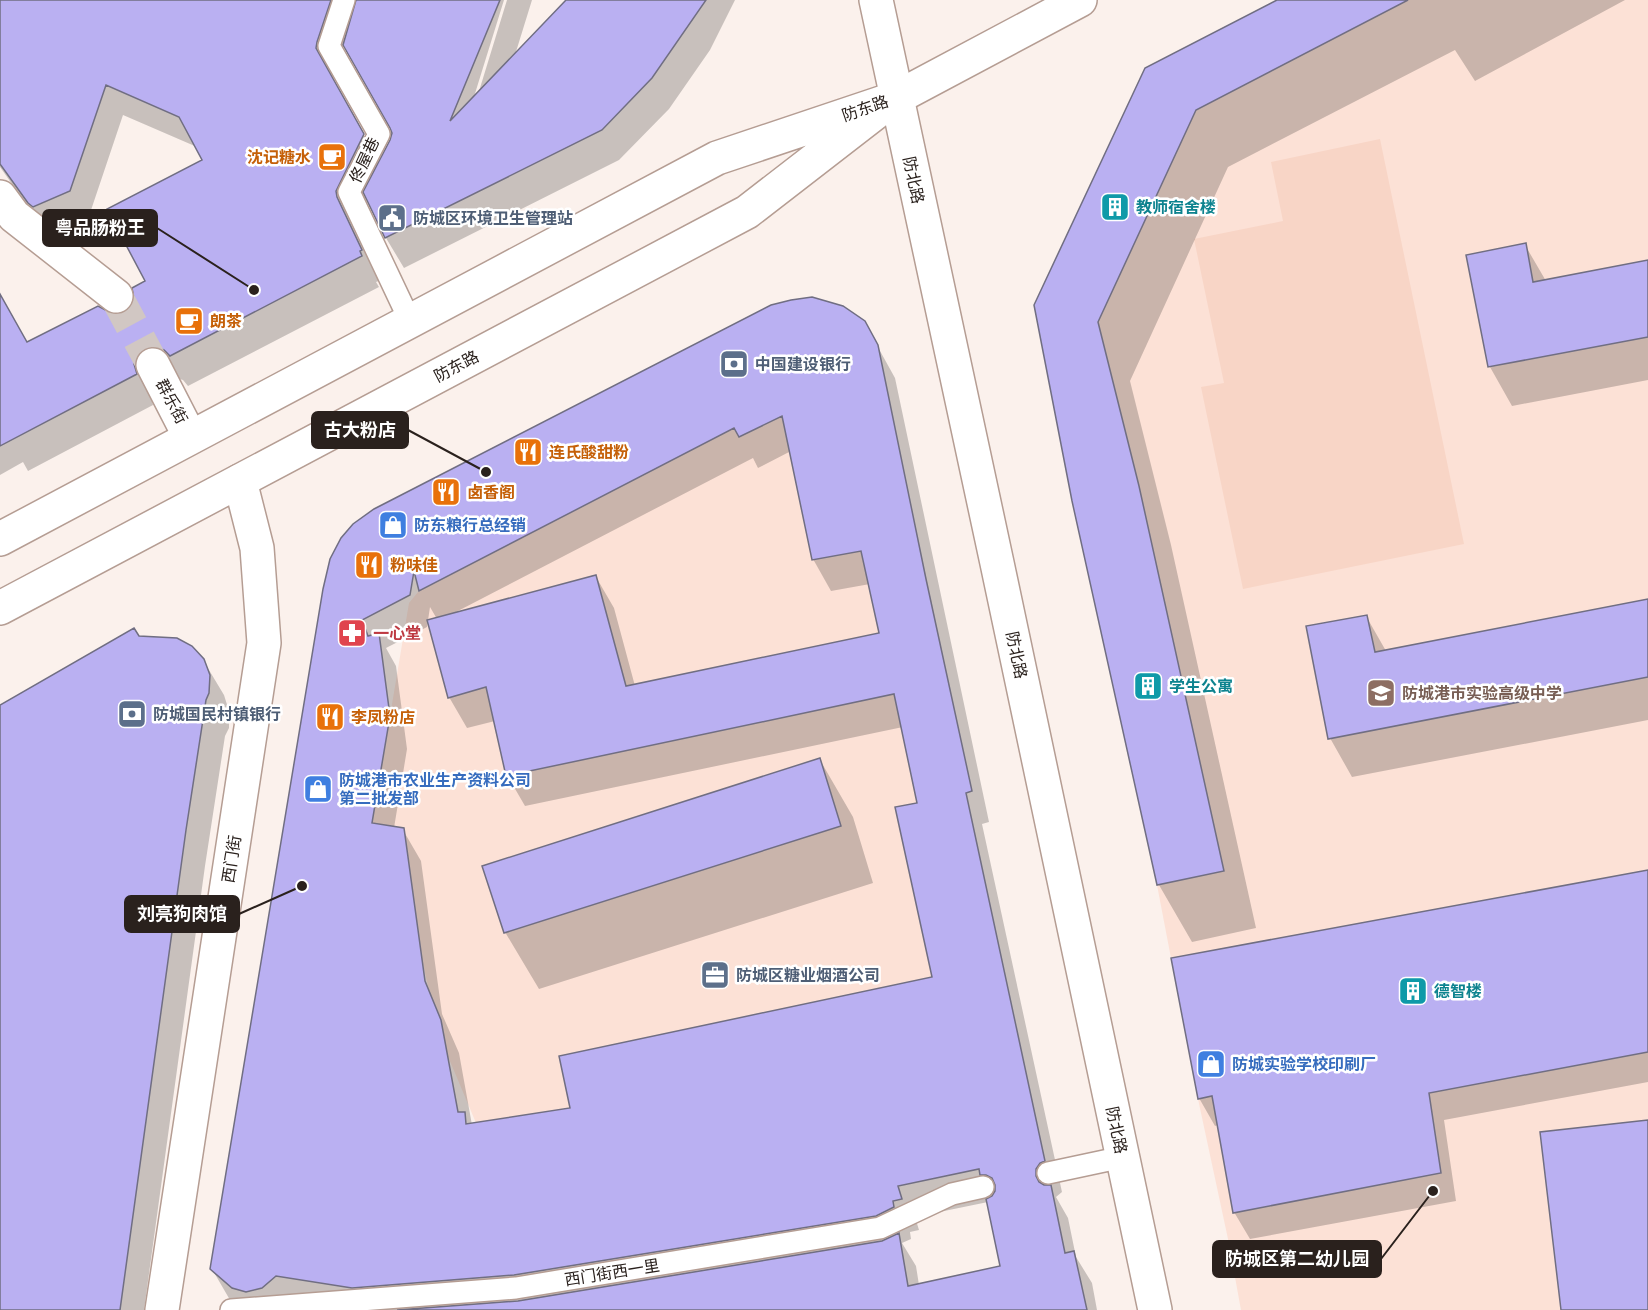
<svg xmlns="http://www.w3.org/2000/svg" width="1648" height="1310" viewBox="0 0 1648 1310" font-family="Bitter,'Noto Sans SC',serif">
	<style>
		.built { fill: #fce1d6 }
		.green { fill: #f8d5c6 }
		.shadow { fill: #0003; fill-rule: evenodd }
		.building { fill: #bab0f2; stroke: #706e82; stroke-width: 1.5; fill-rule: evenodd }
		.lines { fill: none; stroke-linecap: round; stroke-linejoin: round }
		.street-tunnel { stroke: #d1c7c3; stroke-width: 33; stroke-dasharray: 33 16; stroke-linecap: butt }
		.lane-casing { stroke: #b59d93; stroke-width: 24 }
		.street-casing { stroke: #b59d93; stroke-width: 36 }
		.secondary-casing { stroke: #b59d93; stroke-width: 36 }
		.primary-casing { stroke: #b59d93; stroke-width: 36 }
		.lane { stroke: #fff; stroke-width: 21 }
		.street { stroke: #fff; stroke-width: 33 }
		.secondary { stroke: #fff; stroke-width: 33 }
		.primary { stroke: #fff; stroke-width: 33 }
		.labels { text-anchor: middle; stroke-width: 5; stroke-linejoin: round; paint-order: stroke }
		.street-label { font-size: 16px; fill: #2a211d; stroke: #fff }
		.food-label { font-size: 16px; font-weight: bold; fill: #c56008; stroke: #fff; text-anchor: start }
		.culture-label { font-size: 16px; font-weight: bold; fill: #0d838f; stroke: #fff; text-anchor: start }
		.service-label { font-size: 16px; font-weight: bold; fill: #4e5e75; stroke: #fff; text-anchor: start }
		.shop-label { font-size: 16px; font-weight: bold; fill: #366cbe; stroke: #fff; text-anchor: start }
		.health-label { font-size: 16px; font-weight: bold; fill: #be3a42; stroke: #fff; text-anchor: start }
		.education-label { font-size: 16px; font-weight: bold; fill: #785e54; stroke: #fff; text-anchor: start }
		.leader { fill: none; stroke: #2a211d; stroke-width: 2 }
		.callout-dot { fill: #2a211d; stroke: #fff; stroke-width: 2 }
		.callout { fill: #2a211d; stroke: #2a211d; stroke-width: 2 }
		.callout-label { font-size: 18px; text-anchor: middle; font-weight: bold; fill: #fff }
	</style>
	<rect width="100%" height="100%" fill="#fbf1ec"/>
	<!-- built -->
	<path class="built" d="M1277,0H1648V1310H1241L1228,1239L1198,1099L1157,885L1072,501L1034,305L1145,68Z
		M878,345L918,539L972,791L966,793L1019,1040L476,1123L447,1054L441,1018L429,990L422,960L404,828L372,823L409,603L418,592L543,526L500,444L691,346L739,437L782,415L828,359Z"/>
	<!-- green -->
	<path class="green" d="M1380,139L1464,544L1243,589L1201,387L1224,383L1194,239L1283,221L1271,162Z"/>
	<!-- shadow -->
	<path class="shadow" d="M0,0H504L473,100L476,101L507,0H532L515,55L568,0H735L710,50L669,109L619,160L404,268L386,238L367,196L353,223L354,230L379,281L376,282L379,287L188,386L183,380L173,377L151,395L153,405L28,471L23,462L0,475V297L27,344L114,316L124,315L132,308L147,281L204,160L197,147L123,115L87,222L52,237L47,234L0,167ZM344,43L393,133L380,164L333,80L334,74Z
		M1280,0H1625L1475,81L1455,50L1228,167L1130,381L1171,545L1256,928L1192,942L1159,885L1035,305Z
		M1525,245L1546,281L1648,261V380L1512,406L1490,367L1468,256Z
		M864,322L895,378L989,822L982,824L1062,1192L1056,1197L1068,1218L1076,1257L1092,1283L1097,1310H241L230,1300L212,1269L324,589ZM791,451L813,559L831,591L870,584L881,634L635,686L614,608L596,577L454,613L753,458L758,468ZM430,607L437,619L449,697L467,728L495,721L507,775L525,806L903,727L919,804L933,979L572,1109L472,1125L459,1053L442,1014L421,861L403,830L394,828L407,749L396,666L386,648L427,627ZM988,1202L1002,1267L919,1285L916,1266L902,1243L911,1239L910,1232L919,1230L915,1217Z
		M1648,601V720L1352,777L1330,738L1366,616L1386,651Z
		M138,637L203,660L224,695L229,711V728L225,736L205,866L144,1310H0V706Z
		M820,760L853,817L873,883L539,989L505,932Z
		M1648,871V1082L1444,1120L1456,1201L1250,1239L1234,1212L1218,1125L1215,1126L1199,1098Z"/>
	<!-- building -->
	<path class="building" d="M0,0H331L317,42L316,48L364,134L336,191L337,197L362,250L360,251L362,256L170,356L164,350L154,346L144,349L138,354L134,364L137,374L0,446V294L27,342L98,306L113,314L124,313L131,307L134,299L132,288L145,281L107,209L202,160L179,117L106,85L70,191L33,207L28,203L0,164Z
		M356,0H500L450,121L566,0H706L652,78L602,130L385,238L363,192L390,140L392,133L390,128L343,45Z
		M1277,0H1408L1196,110L1098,322L1139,486L1224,871L1157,885L1072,501L1034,305L1145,68Z
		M1526,243L1533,282L1648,260V337L1488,367L1466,255Z
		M812,297L843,306L865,321L878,345L926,579L972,791L966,793L1045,1161L1040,1163L1036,1169V1176L1039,1182L1044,1185H1051L1065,1253L1074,1251L1087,1310H397L518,1301L882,1241L899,1233L908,1286L1000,1266L986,1199L992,1196L995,1191V1185L992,1178L986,1175H980L979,1169L898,1186L902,1199L893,1201L894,1207L876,1216L514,1275L352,1288L276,1276L262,1288L246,1292L232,1288L210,1269L323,589L330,559L341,538L353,524L374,509L771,305L791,300ZM782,416L812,560L861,551L879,633L626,686L596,575L427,620L448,698L486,687L506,776L894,694L917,803L895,807L932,977L559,1056L570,1108L466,1124L465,1112H458L441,1020L425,981L404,828L372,823L390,716L379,633L368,636L362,620L410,595L414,571L419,591L734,428L739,437Z
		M1648,599V677L1328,739L1306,626L1367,615L1375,652Z
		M134,628L139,636L177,638L192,646L204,659L210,675L209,693L206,700L186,830L120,1310H0V705Z
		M820,758L841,826L504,933L482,866Z
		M1648,870V1052L1429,1093L1441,1173L1233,1213L1212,1096L1198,1099L1171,958Z
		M1648,1120V1310H1561L1540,1132Z"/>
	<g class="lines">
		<!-- street-tunnel -->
		<path class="street-tunnel" d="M116,296L153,365"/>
		<!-- lane casing -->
		<g class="lane-casing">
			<path id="lane" d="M344,0L329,46L379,134L349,192L410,321
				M1048,1173L1123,1157
				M231,1310L516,1288L880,1228L952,1194L983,1187"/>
		</g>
		<!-- street casing -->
		<g class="street-casing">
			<path id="street" d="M0,197L14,216L116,296
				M153,365L190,437
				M162,1310L264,643L257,548L240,481"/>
		</g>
		<!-- secondary casing -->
		<g class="secondary-casing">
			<path id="secondary" d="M876,0L997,563L1155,1310"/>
		</g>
		<!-- primary casing -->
		<g class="primary-casing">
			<path id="primary" d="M0,539L717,158L896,98L1080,0
				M0,608L747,212L875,113"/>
		</g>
		<!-- lane -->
		<use href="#lane" class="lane"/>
		<!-- street -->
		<use href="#street" class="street"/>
		<!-- secondary -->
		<use href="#secondary" class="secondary"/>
		<!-- primary -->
		<use href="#primary" class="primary"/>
	</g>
	<!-- icons -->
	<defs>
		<g id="cafe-square" transform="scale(1.5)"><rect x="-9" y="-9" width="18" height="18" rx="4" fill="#e8710a" stroke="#fff"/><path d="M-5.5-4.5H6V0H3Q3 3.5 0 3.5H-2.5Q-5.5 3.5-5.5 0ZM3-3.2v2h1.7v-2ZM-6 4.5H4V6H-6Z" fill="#fff"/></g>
		<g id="building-square" transform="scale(1.5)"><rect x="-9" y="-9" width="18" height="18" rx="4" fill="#0f9aa8" stroke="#fff"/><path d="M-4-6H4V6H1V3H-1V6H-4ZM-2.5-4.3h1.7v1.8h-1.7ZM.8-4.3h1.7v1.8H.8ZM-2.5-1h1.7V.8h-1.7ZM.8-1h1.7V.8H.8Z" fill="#fff"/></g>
		<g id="civic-square" transform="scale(1.5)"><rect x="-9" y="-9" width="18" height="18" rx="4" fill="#5c6f8a" stroke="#fff"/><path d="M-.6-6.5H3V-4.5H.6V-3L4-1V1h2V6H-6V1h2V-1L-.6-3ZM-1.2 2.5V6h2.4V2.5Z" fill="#fff"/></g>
		<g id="bank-square" transform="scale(1.5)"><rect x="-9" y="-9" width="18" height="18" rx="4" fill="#5c6f8a" stroke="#fff"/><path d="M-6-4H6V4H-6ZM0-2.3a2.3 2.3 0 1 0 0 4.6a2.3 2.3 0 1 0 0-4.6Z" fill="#fff"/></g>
		<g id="restaurant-square" transform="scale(1.5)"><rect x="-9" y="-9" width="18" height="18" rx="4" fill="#e8710a" stroke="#fff"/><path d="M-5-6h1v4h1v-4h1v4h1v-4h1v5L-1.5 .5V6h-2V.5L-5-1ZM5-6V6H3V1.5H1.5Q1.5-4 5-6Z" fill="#fff"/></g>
		<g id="shop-square" transform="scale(1.5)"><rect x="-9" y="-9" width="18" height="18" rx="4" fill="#3f7fe0" stroke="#fff"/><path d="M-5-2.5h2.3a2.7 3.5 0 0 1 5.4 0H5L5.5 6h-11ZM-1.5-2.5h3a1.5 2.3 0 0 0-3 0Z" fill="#fff"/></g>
		<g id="pharmacy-square" transform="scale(1.5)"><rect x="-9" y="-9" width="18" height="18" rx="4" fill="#e0444e" stroke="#fff"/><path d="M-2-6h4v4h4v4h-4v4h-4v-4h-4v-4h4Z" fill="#fff"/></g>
		<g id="school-square" transform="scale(1.5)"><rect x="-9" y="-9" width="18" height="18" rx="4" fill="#8d6e63" stroke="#fff"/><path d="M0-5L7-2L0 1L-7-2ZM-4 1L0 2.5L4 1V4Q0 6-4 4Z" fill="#fff"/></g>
		<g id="office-square" transform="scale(1.5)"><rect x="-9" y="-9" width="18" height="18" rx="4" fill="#5c6f8a" stroke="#fff"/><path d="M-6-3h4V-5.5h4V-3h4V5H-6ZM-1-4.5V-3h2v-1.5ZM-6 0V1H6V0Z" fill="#fff"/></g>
	</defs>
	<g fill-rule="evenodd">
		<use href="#cafe-square" x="332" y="157"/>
		<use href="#building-square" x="1115" y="207"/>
		<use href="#civic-square" x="392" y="218"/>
		<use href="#cafe-square" x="189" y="321"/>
		<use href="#bank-square" x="734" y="364"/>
		<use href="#restaurant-square" x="528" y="452"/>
		<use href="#restaurant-square" x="446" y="492"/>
		<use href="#shop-square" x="393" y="525"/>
		<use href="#restaurant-square" x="369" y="565"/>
		<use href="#pharmacy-square" x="352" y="633"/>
		<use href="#building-square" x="1148" y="686"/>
		<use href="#school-square" x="1381" y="693"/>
		<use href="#bank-square" x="132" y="714"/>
		<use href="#restaurant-square" x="330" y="717"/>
		<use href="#shop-square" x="318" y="789"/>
		<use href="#office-square" x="715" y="975"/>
		<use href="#building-square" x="1413" y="991"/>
		<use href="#shop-square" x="1211" y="1064"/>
	</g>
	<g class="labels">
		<!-- street labels -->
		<g class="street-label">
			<text transform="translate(865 108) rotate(-19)" y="6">防东路</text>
			<text transform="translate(364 160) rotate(-65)" y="6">佟屋巷</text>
			<text transform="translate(914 180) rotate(78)" y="6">防北路</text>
			<text transform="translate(456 366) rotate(-28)" y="6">防东路</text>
			<text transform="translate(172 401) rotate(62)" y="6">群乐街</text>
			<text transform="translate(1017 655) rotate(78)" y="6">防北路</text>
			<text transform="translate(231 859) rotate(-81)" y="6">西门街</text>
			<text transform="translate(1117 1130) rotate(78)" y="6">防北路</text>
			<text transform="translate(612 1272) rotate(-9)" y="6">西门街西一里</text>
		</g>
		<!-- food labels -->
		<g class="food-label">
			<text x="311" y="163" text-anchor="end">沈记糖水</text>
			<text x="210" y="327">朗茶</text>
			<text x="549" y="458">连氏酸甜粉</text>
			<text x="467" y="498">卤香阁</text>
			<text x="390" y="571">粉味佳</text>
			<text x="351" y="723">李凤粉店</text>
		</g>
		<!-- culture labels -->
		<g class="culture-label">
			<text x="1136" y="213">教师宿舍楼</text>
			<text x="1169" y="692">学生公寓</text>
			<text x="1434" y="997">德智楼</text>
		</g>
		<!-- service labels -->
		<g class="service-label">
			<text x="413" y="224">防城区环境卫生管理站</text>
			<text x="755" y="370">中国建设银行</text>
			<text x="153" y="720">防城国民村镇银行</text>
			<text x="736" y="981">防城区糖业烟酒公司</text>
		</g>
		<!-- shop labels -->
		<g class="shop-label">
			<text x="414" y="531">防东粮行总经销</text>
			<text x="339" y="786">防城港市农业生产资料公司<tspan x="339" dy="18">第二批发部</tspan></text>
			<text x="1232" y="1070">防城实验学校印刷厂</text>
		</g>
		<!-- health labels -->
		<g class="health-label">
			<text x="373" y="639">一心堂</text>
		</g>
		<!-- education labels -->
		<g class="education-label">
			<text x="1402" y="699">防城港市实验高级中学</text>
		</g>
	</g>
	<!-- callouts -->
	<path class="leader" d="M254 290L157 228M486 472L408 430M302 886L239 914M1433 1191L1381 1259"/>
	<g class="callout-dot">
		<circle cx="254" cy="290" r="6"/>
		<circle cx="486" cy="472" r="6"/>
		<circle cx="302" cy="886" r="6"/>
		<circle cx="1433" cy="1191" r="6"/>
	</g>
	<g class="callout">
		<rect x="43" y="210" width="114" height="36" rx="6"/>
		<rect x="312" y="412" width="96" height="36" rx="6"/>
		<rect x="125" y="896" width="114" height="36" rx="6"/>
		<rect x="1213" y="1241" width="168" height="36" rx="6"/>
	</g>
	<g class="callout-label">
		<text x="100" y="234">粤品肠粉王</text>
		<text x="360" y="436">古大粉店</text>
		<text x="182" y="920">刘亮狗肉馆</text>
		<text x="1297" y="1265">防城区第二幼儿园</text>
	</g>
</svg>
